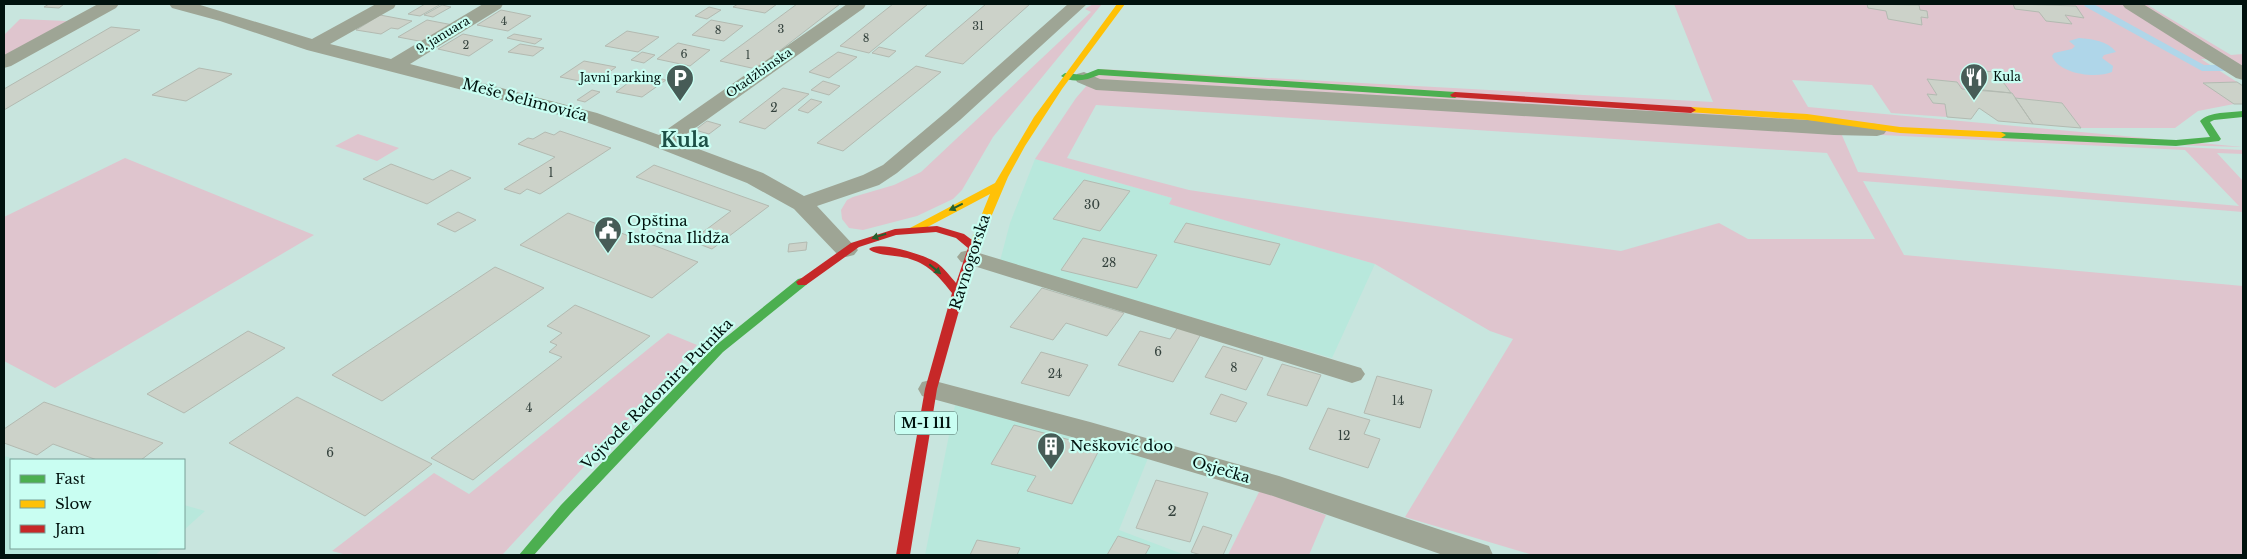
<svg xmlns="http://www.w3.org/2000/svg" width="2247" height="559" viewBox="0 0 2247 559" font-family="'Libre Baskerville',serif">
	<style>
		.built { fill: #b8e8dc }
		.green { fill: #dfc5ce; fill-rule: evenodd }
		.water { fill: #afd6e9 }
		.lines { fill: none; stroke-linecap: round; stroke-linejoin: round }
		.stream { stroke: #afd6e9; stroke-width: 6 }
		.building { fill: #ccd2c9; stroke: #b3bab1 }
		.street { fill: #9ea595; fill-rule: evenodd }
		.fast { fill: #4caf50; fill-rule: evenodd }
		.slow { fill: #ffc107; fill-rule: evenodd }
		.jam { fill: #c62828; fill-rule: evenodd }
		.oneway { fill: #26602f }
		.labels { text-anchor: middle; stroke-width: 4.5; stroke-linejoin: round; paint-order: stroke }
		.far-number-label { font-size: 11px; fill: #34423d }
		.far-street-label { font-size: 12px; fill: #01120e; stroke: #c9fef2 }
		.far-poi-label { font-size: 12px; fill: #01120e; stroke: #c9fef2; text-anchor: start }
		.number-label { font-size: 12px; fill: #34423d }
		.shield { fill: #c9fef2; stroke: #3d5952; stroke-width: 1 }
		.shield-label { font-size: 14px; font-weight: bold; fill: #01120e }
		.street-label { font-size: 15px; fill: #01120e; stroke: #c9fef2 }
		.poi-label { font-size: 15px; fill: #01120e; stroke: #c9fef2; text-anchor: start }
		.near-number-label { font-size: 15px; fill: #34423d }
		.district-label { font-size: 20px; font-weight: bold; fill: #1d5046; stroke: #c9fef2 }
	</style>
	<rect width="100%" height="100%" fill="#c8e5de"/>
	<!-- built -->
	<path class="built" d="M1035,159L1172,198L1170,204L1375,264L1332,358L1000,261L1010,223Z
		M955,405L1148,458L1119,530L1185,555H925Z
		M4,456L19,460H11V548H164L155,555H4Z
		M184,505L205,511L184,530Z"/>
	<!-- green -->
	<path class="green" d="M1093,4H1102L993,137L962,190L953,199L917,216L863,230L849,228L842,219L841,210L847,200L853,197L894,185L921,172L1091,12L1085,9Z
		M1674,4H2146L2231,55L2243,54V67L2231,60L2201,59L2237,82L2204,83L2234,104L2198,111L2175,128H2081L2062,103L2015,98L1996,72L1970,70L1984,91L1962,89L1957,82L1928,79L1937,95H1928L1933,103L1945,104L1947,117L1891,113L1872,85L1792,80L1808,107L2243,147L2100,143L2243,150V154L2217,153L2243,181V212L1863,181L1904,255L2243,286V555H1533L1405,517L1513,339L1490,331L1375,264L1169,204L1172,198L1035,159L1076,98L1101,69L1713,102ZM1096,105L1827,153L1875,239H1748L1719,223L1621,251L1347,214L1189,190L1067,158ZM1841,133L2185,150L2239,206L1858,172Z
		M20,19L67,21L4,57V35Z
		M358,134L399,148L377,161L335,146Z
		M125,158L314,235L55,388L4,361V217Z
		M668,333L697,345L502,555H347L332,551L434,473L469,494Z
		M1260,490L1326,515L1309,555H1228Z"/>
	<!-- water -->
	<path class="water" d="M2079,38C2092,39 2108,41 2116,52L2104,55L2102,58L2113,66L2112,72C2096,79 2059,74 2052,56L2054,53L2072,49L2075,46L2069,41Z"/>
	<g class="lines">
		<!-- stream -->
		<path class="stream" d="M2087,4L2203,68H2243"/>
	</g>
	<!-- building -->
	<path class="building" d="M39,4H81H64L59,8L44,7L49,4Z
		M425,4H441L420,16L408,14Z
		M738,4H777L765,13L733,7Z
		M797,4H840L756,69L720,61Z
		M893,4H928L869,53L840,46Z
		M986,4H1030L963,64L925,56Z
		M1867,4L1919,5L1920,10L1927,11L1928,18L1921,17L1922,25L1888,19L1886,11L1868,8Z
		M2013,4L2076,6L2084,18L2065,15L2072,24L2046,21L2039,12L2015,9Z
		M442,5L451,7L433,17L424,15Z
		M709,7L721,10L707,19L695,16Z
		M501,10L531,16L508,31L477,25Z
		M380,15L412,21L398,29L391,28L381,34L356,30Z
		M427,20L453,25L424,42L398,37Z
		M711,20L743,26L724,41L692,35Z
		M111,27L140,30L4,110V89Z
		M627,31L659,37L638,52L605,46Z
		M463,34L493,40L469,56L438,49Z
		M514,34L542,39L535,44L507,38Z
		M678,43L710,50L690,66L657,59Z
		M520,44L544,48L533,56L508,52Z
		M879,47L896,51L889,57L872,53Z
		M642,52L655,55L644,63L631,60Z
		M838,52L857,57L829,78L809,72Z
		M584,61L616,67L594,84L560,77Z
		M916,66L941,72L843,151L817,143Z
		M199,68L232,74L186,101L152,95Z
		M1969,70L1996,72L2011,93L1983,90Z
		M640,74L666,80L642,97L616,92Z
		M1927,79L1957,82L1962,89L2012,93L2033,124L1998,121L1979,108L1971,119L1947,117L1945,104L1933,103L1927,94L1937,95Z
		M823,81L840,86L829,95L811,90Z
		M2237,82L2243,86V104H2234L2203,83Z
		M783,88L809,94L765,129L739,122Z
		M592,90L600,92L585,102L577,100Z
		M2015,98L2062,103L2081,128L2033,124Z
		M811,99L822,102L808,113L798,110Z
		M707,121L721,125L709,134L695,130Z
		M560,131L611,148L540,194L527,189L520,194L504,189L555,157L518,144L528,138L533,139L545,132L554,135Z
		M391,164L433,180L451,170L471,178L427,204L363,179Z
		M654,165L769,206L712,249L691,241L731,211L636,177Z
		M1084,180L1130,191L1100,231L1053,219Z
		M458,212L476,220L455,232L437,224Z
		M568,213L698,262L652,298L520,245Z
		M1186,223L1280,244L1270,265L1174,242Z
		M1083,238L1157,255L1137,288L1061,270Z
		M807,242L806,250L788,252L789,244Z
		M495,267L544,288L382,401L332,375Z
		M1042,288L1124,313L1107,336L1066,323L1053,340L1010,327Z
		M575,305L650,336L473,480L431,458L562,357L549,352L557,345L550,342L562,333L547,326Z
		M1178,327L1201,334L1173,382L1118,365L1140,331L1170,339Z
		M248,331L285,348L184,413L147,394Z
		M1223,346L1263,358L1246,390L1205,377Z
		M1041,352L1088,365L1069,396L1021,383Z
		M1282,364L1321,375L1307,406L1267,395Z
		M1377,376L1432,390L1420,428L1364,413Z
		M1221,394L1247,403L1236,422L1210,414Z
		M297,397L432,464L365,516L229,443Z
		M44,402L163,443L141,460H97L53,444L37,455L4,443V429Z
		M1328,408L1370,420L1364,434L1380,439L1368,468L1309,449Z
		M1014,425L1100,448L1072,504L1027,491L1036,476L991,464Z
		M1156,480L1208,493L1190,542L1136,528Z
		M1203,526L1232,535L1223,555H1201L1191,552Z
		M1118,536L1150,546L1145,555H1107Z
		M977,540L1020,548L1017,555H970Z"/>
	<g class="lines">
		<!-- street -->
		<path class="street" d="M98,4H119L116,8L11,66L4,68V55Z
			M169,4H197L312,39L376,4H396L394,8L330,44L391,59L483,4H503L501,8L410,64L597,113L659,135L847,4H866L864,8L677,141L763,173L804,196L863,175L883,165L946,112L1068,4H1087L960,120L897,173L879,185L817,206L858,250L854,255L846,257L838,255L794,209L747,183L645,143L583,121L307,50L220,21L172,8Z
			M2122,4H2143L2243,66V80L2236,78L2125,8Z
			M1084,72L1100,79L1877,124L1884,126L1887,130L1884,134L1877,136L1834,135L1096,90L1077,82L1075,78L1077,74Z
			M969,250L1361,368L1365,374L1361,380L1352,383L961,262L957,257L961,252Z
			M931,380L1090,422L1279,476L1489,546L1493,555H1443L1273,496L1090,442L922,396L918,389L922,382Z"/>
		<!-- fast -->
		<path class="fast" d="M1098,69L1455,92L1460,95L1455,98L1099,75C1087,80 1072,84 1061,76L1065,73L1083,75Z
			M2243,111V117L2214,120L2210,122L2221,139L2219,141L2176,146L2001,138L1996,135L2001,132L2176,140L2210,137L2200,121C2210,111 2229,113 2243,111Z
			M802,278L806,279L808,282L806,285L723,352L571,513L534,555H519L561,505L715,346L798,279Z"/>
		<!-- slow -->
		<path class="slow" d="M1117,4H1125L1062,89L1025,146L1008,177L980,243H972L971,241L990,194L918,232H910L909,230L910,228L995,183L1034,117Z
			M1691,107L1807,114L1900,127L2001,132L2006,135L2001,138L1900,133L1807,120L1688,112V108Z"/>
		<!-- jam -->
		<path class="jam" d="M1455,92L1691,107L1696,110L1691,113L1452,97L1450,95Z
			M937,226L964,234L972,240L976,238L981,241L964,293L937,389L910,555H896L925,389L952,293C940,278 930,265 910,259C900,255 875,256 869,249C878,240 926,255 937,263C944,268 950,276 956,283L968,248L956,238L936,232L896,235L859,247L806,285H798L796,282L851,243L895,229Z"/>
	</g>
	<!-- one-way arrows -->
	<defs><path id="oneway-solid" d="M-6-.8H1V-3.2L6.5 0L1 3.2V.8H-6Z" transform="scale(1.25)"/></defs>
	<g class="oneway">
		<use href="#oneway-solid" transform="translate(956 207) rotate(154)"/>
		<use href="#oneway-solid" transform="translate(879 236) rotate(163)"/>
		<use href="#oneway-solid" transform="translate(935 269) rotate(40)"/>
	</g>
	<!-- icons -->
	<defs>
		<g id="restaurant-pin" transform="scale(1.4375)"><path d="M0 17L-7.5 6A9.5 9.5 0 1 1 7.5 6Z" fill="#475c57" stroke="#c9fef2"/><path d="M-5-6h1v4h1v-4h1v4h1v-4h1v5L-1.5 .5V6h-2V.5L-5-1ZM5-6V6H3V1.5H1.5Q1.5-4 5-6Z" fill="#fff"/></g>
		<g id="parking-pin" transform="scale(1.4375)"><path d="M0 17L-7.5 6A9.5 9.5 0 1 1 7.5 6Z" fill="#475c57" stroke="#c9fef2"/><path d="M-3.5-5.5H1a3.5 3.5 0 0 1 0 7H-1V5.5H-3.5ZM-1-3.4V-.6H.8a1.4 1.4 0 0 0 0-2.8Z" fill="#fff"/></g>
		<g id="civic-pin" transform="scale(1.4375)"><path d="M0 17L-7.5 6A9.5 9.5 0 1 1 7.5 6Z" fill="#475c57" stroke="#c9fef2"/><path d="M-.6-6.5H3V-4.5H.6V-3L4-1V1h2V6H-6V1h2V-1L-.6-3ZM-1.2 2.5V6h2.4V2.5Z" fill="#fff"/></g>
		<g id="building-pin" transform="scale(1.4375)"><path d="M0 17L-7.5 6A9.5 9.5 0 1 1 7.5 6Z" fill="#475c57" stroke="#c9fef2"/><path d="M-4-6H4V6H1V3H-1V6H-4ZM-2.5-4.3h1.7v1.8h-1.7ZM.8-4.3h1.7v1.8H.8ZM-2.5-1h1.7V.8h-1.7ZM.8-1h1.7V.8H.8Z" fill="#fff"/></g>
	</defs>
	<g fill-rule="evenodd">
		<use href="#restaurant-pin" x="1974" y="77"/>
		<use href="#parking-pin" x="680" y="78"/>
		<use href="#civic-pin" x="608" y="230"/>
		<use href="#building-pin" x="1051" y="446"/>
	</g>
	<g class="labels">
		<!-- far-number labels -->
		<g class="far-number-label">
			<text x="504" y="25">4</text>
			<text x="978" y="30">31</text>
			<text x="781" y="33">3</text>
			<text x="718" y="34">8</text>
			<text x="866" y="42">8</text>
			<text x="466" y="49">2</text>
			<text x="684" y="58">6</text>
			<text x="748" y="59">1</text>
		</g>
		<!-- far-street labels -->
		<g class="far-street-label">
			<text transform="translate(443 35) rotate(-31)" y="4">9. januara</text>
			<text transform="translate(759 73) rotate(-35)" y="4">Otadžbinska</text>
		</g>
		<!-- far-poi labels -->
		<g class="far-poi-label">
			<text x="1993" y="81">Kula</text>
			<text x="661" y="82" text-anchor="end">Javni parking</text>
		</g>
		<!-- number labels -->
		<g class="number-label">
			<text x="774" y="112">2</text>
			<text x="551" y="177">1</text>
			<text x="1092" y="209">30</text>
			<text x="1109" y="267">28</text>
			<text x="1158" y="356">6</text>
			<text x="1234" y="372">8</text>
			<text x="1055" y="378">24</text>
			<text x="1398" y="405">14</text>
			<text x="529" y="412">4</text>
			<text x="1344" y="440">12</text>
			<text x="330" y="457">6</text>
		</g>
		<!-- shield labels -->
		<rect class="shield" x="895" y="411.5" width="62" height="23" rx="4"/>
		<g class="shield-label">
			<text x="926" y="428">M-I 111</text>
		</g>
		<!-- street labels -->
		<g class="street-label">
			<text transform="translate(525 100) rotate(15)" y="5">Meše Selimovića</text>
			<text transform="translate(970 262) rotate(-72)" y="5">Ravnogorska</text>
			<text transform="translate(657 394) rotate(-45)" y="5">Vojvode Radomira Putnika</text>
			<text transform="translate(1221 470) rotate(16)" y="5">Osječka</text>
		</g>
		<!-- poi labels -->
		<g class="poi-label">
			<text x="627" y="226">Opština<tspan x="627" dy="17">Istočna Ilidža</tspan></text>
			<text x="1070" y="451">Nešković doo</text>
		</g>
		<!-- near-number labels -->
		<g class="near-number-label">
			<text x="1172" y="516">2</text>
		</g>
		<!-- district labels -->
		<g class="district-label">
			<text x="685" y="147">Kula</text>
		</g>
	</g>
	<!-- border -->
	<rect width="2247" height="559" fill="none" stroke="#01120e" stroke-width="10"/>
	<!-- legend -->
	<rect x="10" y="459" width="175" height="90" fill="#c9fef2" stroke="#79a097"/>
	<rect x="20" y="475" width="25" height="8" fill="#4caf50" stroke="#79a097"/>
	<text x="55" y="484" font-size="15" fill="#01120e">Fast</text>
	<rect x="20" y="500" width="25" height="8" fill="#ffc107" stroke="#79a097"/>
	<text x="55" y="509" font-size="15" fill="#01120e">Slow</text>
	<rect x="20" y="525" width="25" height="8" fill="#c62828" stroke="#79a097"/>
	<text x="55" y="534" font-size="15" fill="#01120e">Jam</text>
</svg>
